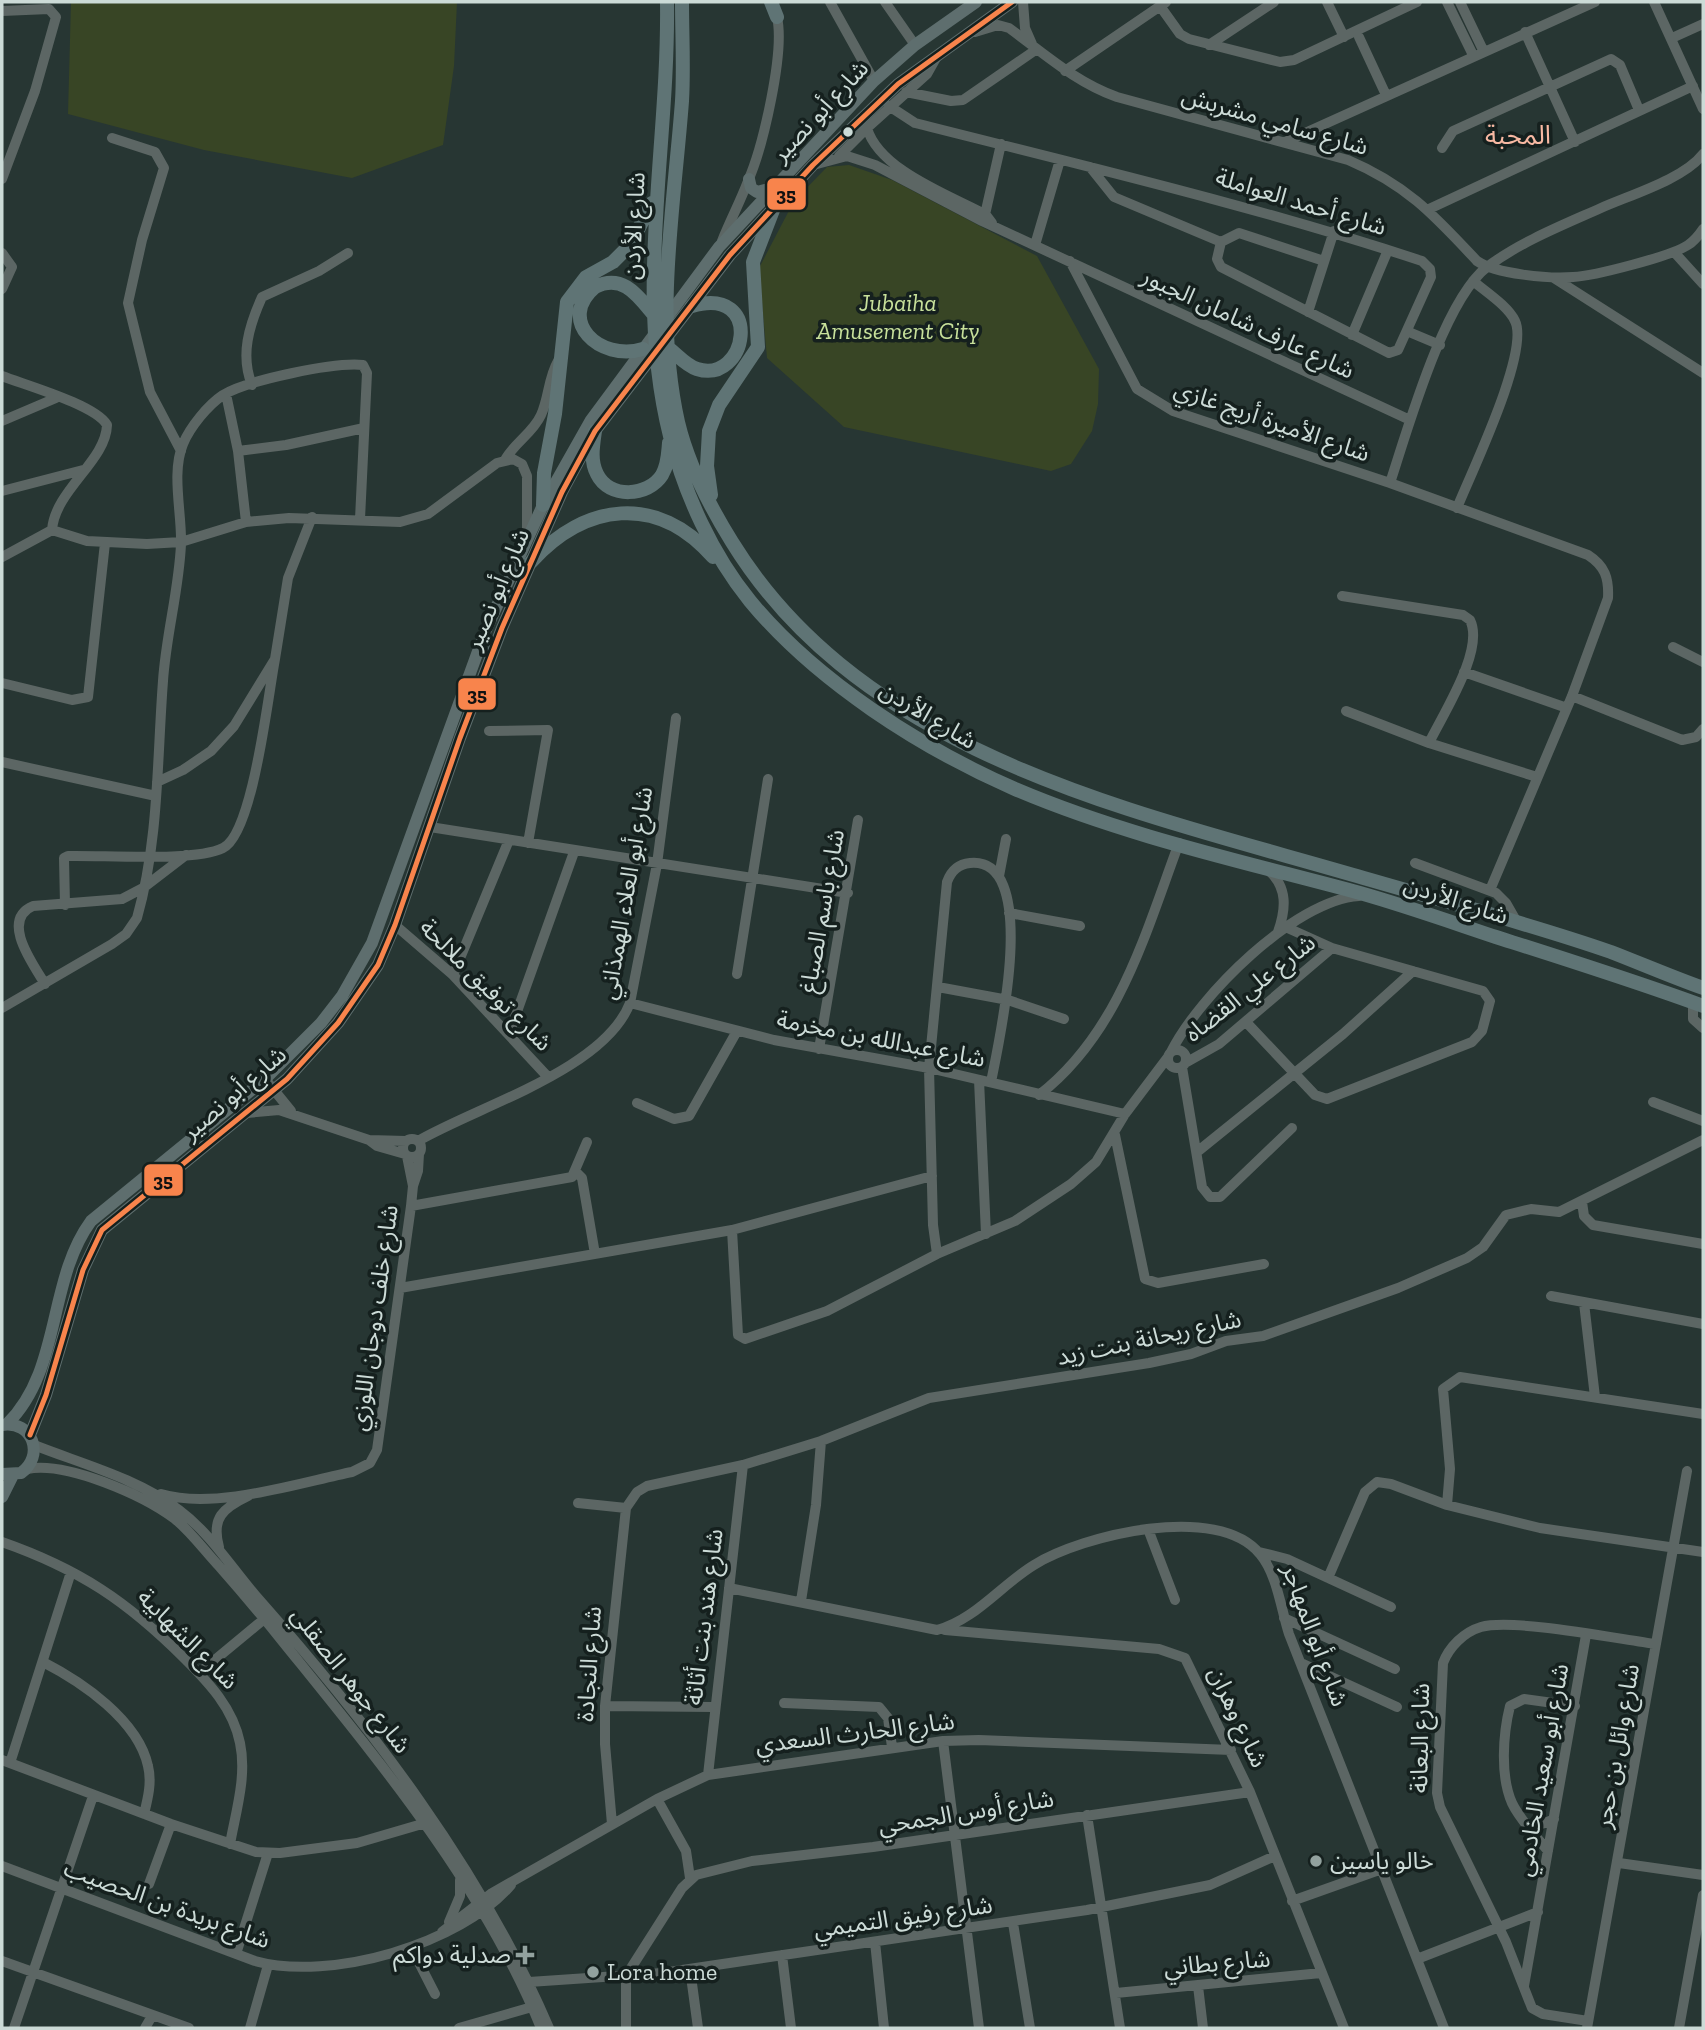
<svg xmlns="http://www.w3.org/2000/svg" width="1705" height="2030" viewBox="0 0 1705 2030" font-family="'Zilla Slab','Noto Sans Arabic',serif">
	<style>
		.green { fill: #384525 }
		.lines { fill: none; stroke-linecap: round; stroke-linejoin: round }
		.minor { stroke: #5c6664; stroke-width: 10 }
		.major { stroke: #5e6e6e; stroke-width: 12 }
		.highway { stroke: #5f7475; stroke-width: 14 }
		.bus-1-casing { stroke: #15201e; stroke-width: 10 }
		.bus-1 { stroke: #f8844c; stroke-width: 5 }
		.bus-dot { fill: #ccdbd7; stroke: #15201e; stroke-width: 2.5 }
		.poi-dot { fill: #92a19e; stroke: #15201e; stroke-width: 2.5 }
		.labels { text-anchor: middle; stroke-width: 7; stroke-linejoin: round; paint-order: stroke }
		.street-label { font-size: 24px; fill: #ccdbd7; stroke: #15201e }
		.park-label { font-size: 24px; font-style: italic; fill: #c8e19b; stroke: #15201e }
		.poi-label { font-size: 24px; fill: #ccdbd7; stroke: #15201e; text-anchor: start }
		.neighbourhood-label { font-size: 26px; fill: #f8b9a3; stroke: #15201e }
		.line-badge { stroke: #15201e; stroke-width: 2.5 }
		.pale-badge-label { font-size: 19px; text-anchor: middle; font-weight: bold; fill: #111 }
	</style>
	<rect width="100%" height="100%" fill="#273633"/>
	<!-- green -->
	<path class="green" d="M71,2H457L454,66L443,145L352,178L204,150L68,114Z
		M849,165L892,180L1037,256L1099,369L1098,404L1092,431L1071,464L1051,471L844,427L767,358L759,268L794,201L827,167Z"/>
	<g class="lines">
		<!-- minor -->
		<path class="minor" d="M830,2L874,81
			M885,2L915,45
			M1023,2L1025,28L1032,44
			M1327,2L1344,37
			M1447,2L1473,55
			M1460,2L1483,50
			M1654,2L1703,109
			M1160,6L1180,34L1189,39L1280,62L1294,60L1417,2
			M2,11L49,9L56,17L35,91L2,179
			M975,32L998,25L1009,28C1045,54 1075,82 1117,97L1348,160C1407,185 1434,215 1477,261C1496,274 1549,279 1573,277C1594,276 1672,256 1688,245C1694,241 1699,235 1703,229
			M1525,32L1575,142
			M1359,37L1386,95
			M1672,38L1703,24
			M1209,45L1274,2
			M936,58L927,74L867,128C879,170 949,195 986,215L992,223
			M1065,71L1166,2
			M906,92L951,101L963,100L1037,49
			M889,106L915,123C1085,166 1255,206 1422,261L1430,269L1431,277L1398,350L1389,353L1221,267L1217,259L1221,242L1239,233L1324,261
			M112,138L155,152L164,168L142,240L128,303L150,392L181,451
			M1285,142L1595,2
			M1442,148L1453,131L1611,59L1620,65L1639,110
			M839,156L867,128
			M817,164L847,156L875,165L982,221L1410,420
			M1090,167L1114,197L1221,242
			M1429,209L1693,86
			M984,219L1001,144
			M722,241C730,221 740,202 748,181C763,147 785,52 777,17
			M1035,245L1060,160
			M1674,252L1703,284
			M2,253L12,267L2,289
			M1070,261L1137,389L1173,411L1390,483C1408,428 1444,300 1487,267C1520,242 1563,225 1601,208C1630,195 1684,179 1703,154
			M1554,278L1703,373
			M1308,312L1334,231
			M1409,332L1440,345
			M1352,335L1388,250
			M2,376C25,385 96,405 107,425C106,461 55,490 52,530
			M252,385C240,355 249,326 262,297L319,271L348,253
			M226,394L238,451L246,522
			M2,421L56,398
			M238,451L286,445L364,428
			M505,460C514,443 533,433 541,415C549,398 548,378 558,361
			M1390,483L1588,555C1605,566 1609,578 1608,598L1572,696L1490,890
			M2,491L83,470
			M1457,508C1471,473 1530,352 1515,321C1508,306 1486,292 1473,281
			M52,530L87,541L147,544L181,542L246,522L289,518L400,522L428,514L497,463L513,459L522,464L527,476V536
			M2,557L52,530
			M1342,596L1463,615L1470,620C1485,650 1443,714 1429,743
			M1673,647L1703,662
			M1464,672L1567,708
			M2,683L72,700L88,697L105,543
			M1572,696L1682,740L1696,737L1703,729
			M1346,711L1429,743L1537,777
			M489,731L548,730L528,843
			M2,762L156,796
			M157,782L183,770L211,751L234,726L275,659L288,578L312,517
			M430,827L848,893
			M1415,863L1496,893L1506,903L1518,924
			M1268,870C1288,887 1286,909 1278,932
			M999,876L1006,839
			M65,905L64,858L68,856C104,855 195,862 223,848C253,834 268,695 275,659
			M1009,913L1080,926
			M395,925L453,975L547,1076
			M1281,925L1332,948
			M737,974L768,779
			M453,975L509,840
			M45,984C33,964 0,920 33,906L122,899L143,888L186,855
			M938,987L1008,1000L1064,1019
			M630,1003L774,1040L929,1068L1125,1114
			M1693,1003V1019L1703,1028
			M2,1008L112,944L126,934L137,918C159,841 157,759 163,681C166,635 179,590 181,544C182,513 171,473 183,444C190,427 208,405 223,395C248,380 334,362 363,365L367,373L360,519
			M509,1034L574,852
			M819,1049L858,820
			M1168 1059a9 9 0 1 1 18 0a9 9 0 1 1-18 0Z
			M1171,1052C1199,996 1295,900 1359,896
			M1187,1062L1219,1044L1332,948L1483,991L1490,1001L1482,1031L1472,1042L1327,1099L1315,1095L1246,1022
			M1182,1067L1202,1187L1210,1197H1220L1292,1128
			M265,1079L291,1111
			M979,1080L986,1234
			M991,1082C998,1046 1042,856 970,863C958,864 951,871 947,882L929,1068L933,1225L937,1254L1015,1221L1071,1184L1096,1162L1125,1114L1168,1057
			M1039,1095C1119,1033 1145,934 1179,843
			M1653,1102L1703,1121
			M637,1103L674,1119L689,1116L737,1031
			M247,1113L279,1110L369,1140L406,1141
			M1115,1135L1145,1279L1158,1283L1264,1264
			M403 1148a9 9 0 1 1 18 0a9 9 0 1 1-18 0Z
			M369,1140L377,1146L405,1154
			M418,1141C478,1106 604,1070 630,1003L657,864L676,718
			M1197,1152L1343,1034L1413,971
			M576,1172L582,1178L595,1254
			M413,1186L418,1171L419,1154
			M1582,1202L1584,1216L1593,1225L1703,1244
			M411,1206L572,1177L587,1142
			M732,1230L738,1335L745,1339L827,1311L937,1254
			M400,1288L732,1230L932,1176
			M1551,1296L1703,1324
			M1584,1303L1595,1397
			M34,1445C82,1464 137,1478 179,1510C210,1533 231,1567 256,1596C370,1725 481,1869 549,2028
			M27,1469C66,1461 143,1495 175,1519C191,1532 204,1550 218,1565C240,1590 262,1616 283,1642C379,1761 483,1885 541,2028
			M161,1494C215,1510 298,1483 352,1472L370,1463L377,1450L411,1206L413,1186L407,1156
			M578,1503L626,1508
			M1447,1505L1450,1469L1443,1389L1460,1377L1703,1414
			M1148,1529L1175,1600
			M2,1542C79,1569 127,1601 185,1659C209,1683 233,1708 240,1743C247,1776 236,1811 230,1844
			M219,1547C211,1518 223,1508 248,1496
			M1259,1552L1287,1559L1391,1607
			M1328,1578L1365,1492L1377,1482L1391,1484L1447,1505L1540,1528L1703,1552
			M729,1588L937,1630C975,1620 1001,1585 1034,1565C1082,1535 1218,1502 1260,1554C1277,1574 1281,1609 1289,1634L1444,2028
			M801,1601L816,1505L821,1441
			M1284,1618L1395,1669
			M945,1630L1159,1649L1185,1658L1250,1792L1344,2028
			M43,1662C82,1682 138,1720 148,1766C152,1782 148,1798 144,1814
			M1301,1663L1397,1707
			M199,1673L269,1615
			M784,1703L879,1707L888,1718L892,1747
			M605,1706L713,1707
			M943,1741L979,2028
			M2,1760L171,1824L256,1852L280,1853L357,1843L422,1824
			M10,1763L71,1572
			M708,1775L743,1465
			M657,1799L686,1851L690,1878
			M1087,1815L1120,2028
			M612,1824L605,1744V1706L626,1508L637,1492L647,1486L743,1465L821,1441L929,1398L1149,1363L1191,1354L1226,1341L1263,1336L1398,1288L1467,1258L1483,1247L1506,1215L1531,1209L1559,1212L1703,1140
			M1530,1829L1554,1819
			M1548,1851C1536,1836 1520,1820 1512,1803C1500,1776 1503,1734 1510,1706L1524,1699L1575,1706
			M1619,1863L1703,1875
			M2,1866L255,1961C330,1982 461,1944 511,1885
			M149,1884L171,1824
			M1292,1901L1382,1869
			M449,1922L460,1896V1880
			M1013,1923L1030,2028
			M442,1932L492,1893L657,1799L708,1775L943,1741L979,1740L1231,1750
			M875,1942L884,2028
			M411,1947L435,1994
			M236,1954L268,1853
			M782,1955L791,2028
			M1417,1959L1538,1912
			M2,1961L189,2028
			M690,1969L698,2028
			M529,1982L662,1973L1087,1910L1210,1885L1275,1856
			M1198,1986L1203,2028
			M1524,1986L1586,1635
			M1116,1993L1321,1973
			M1588,2021L1543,2014L1532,2008L1506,1942L1440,1807L1437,1793L1443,1663C1449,1647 1464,1632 1481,1627C1513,1618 1618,1639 1656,1644
			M14,2028L93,1796
			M145,2028L152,2016
			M250,2028L268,1965
			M459,2028L532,2007
			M626,2028V1976L682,1888L696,1875L752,1861L873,1847L1250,1792
			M1587,2028L1687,1471
			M1679,2028L1703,1895"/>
		<!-- major -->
		<path class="major" d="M749,179L751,188L757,192L777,187
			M7,1424C62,1370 47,1281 91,1221L265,1079L321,1023L342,996L372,943L485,632L543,505L591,420L719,247L874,81L915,45L976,2
			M30,1435L46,1395L83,1270L102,1230L287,1079L338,1023L378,965L395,925L460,738L502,628L562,492L595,431L730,255L813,165L898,84L1012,2
			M2,1474L21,1473C45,1456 33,1420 2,1425
			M2,1497L13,1475"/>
		<!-- highway -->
		<path class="highway" d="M667,2C669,147 634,293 670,436C685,495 712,554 750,601C816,681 921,748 1015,789C1125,836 1245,862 1360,893C1406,906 1451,922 1496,937C1565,959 1635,981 1703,1006
			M682,2C682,35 684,68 682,101C674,209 654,315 678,422C688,464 709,505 732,542C864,756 1134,811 1357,876C1442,901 1528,923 1611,952C1642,964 1672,977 1703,988
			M771,2L777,17
			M667,347C677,354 685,365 697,369C747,385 765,285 692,306
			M643,349C599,362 556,320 595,287C623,273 638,296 654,315
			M595,431C593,445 590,461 597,474C609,499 648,497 662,475C668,465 668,454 669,443
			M711,495L707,466L709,431L719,405L758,347L753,262L775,205
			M543,505L544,473L555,414L567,302L586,277L613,262L630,245L652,203
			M531,562C585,503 657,493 713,557"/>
		<!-- bus-1 casing -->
		<g class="bus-1-casing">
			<path id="bus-1" d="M30,1435L46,1395L83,1270L102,1230L287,1079L338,1023L378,965L395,925L460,738L502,628L562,492L595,431L730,255L813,165L898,84L1012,2"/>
		</g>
		<!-- bus-1 -->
		<use href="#bus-1" class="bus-1"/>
	</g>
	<!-- markers -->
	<circle class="bus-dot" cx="848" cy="132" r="6"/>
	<g class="poi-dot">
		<circle cx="1316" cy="1861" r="7"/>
		<path d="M521.5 1944.5h7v7h7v7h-7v7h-7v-7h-7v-7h7z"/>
		<circle cx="593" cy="1972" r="7"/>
	</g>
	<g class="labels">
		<!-- street labels -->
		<g class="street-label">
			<text transform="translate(820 111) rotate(-47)" y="8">شارع أبو نصير</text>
			<text transform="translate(1275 121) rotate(16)" y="8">شارع سامي مشربش</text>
			<text transform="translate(1301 202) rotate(17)" y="8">شارع أحمد العواملة</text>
			<text transform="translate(634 226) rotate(-87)" y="8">شارع الأردن</text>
			<text transform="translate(1248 323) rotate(25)" y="8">شارع عارف شامان الجبور</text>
			<text transform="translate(1272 421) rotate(19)" y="8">شارع الأميرة أريج غازي</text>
			<text transform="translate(497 589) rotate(-67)" y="8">شارع أبو نصير</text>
			<text transform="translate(928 715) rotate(31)" y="8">شارع الأردن</text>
			<text transform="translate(626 893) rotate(-80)" y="8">شارع أبو العلاء الهمذاني</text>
			<text transform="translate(1456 900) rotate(18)" y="8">شارع الأردن</text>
			<text transform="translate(822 911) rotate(-80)" y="8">شارع باسم الصباغ</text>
			<text transform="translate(486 985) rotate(45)" y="8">شارع توفيق ملالحة</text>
			<text transform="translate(1250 988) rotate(-38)" y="8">شارع علي القضاه</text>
			<text transform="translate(881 1039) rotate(11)" y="8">شارع عبدالله بن مخرمة</text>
			<text transform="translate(234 1093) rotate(-41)" y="8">شارع أبو نصير</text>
			<text transform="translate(374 1318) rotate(-82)" y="8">شارع خلف دوجان اللوزي</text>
			<text transform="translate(1149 1338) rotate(-12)" y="8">شارع ريحانة بنت زيد</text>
			<text transform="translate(704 1617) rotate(-83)" y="8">شارع هند بنت أثاثة</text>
			<text transform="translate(1315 1635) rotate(70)" y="8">شارع أبو المهاجر</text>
			<text transform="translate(188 1639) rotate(45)" y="8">شارع الشهابية</text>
			<text transform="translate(589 1664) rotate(-86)" y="8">شارع النجادة</text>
			<text transform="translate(351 1680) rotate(52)" y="8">شارع جوهر الصقلي</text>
			<text transform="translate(1238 1717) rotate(65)" y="8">شارع وهران</text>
			<text transform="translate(855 1733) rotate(-7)" y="8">شارع الحارث السعدي</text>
			<text transform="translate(1420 1738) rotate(-89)" y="8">شارع البعانة</text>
			<text transform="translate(1617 1746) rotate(-80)" y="8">شارع وائل بن حجر</text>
			<text transform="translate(1542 1770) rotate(-80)" y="8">شارع أبو سعيد الخادمي</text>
			<text transform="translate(966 1812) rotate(-9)" y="8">شارع أوس الجمحي</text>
			<text transform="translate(167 1904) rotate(20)" y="8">شارع بريدة بن الحصيب</text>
			<text transform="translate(903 1917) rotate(-8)" y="8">شارع رفيق التميمي</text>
			<text transform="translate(1217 1963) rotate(-5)" y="8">شارع بطاني</text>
		</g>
		<!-- park labels -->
		<g class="park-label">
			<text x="898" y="311">Jubaiha<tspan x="898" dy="28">Amusement City</tspan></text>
		</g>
		<!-- poi labels -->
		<g class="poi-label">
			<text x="1330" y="1869">خالو ياسين</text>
			<text x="511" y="1963" text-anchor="end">صدلية دواكم</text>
			<text x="607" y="1980">Lora home</text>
		</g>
		<!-- neighbourhood labels -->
		<g class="neighbourhood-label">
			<text x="1518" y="144">المحبة</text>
		</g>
	</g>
	<g class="line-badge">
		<rect x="766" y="177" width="41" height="34" rx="7" fill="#f8844c"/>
		<rect x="457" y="677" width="40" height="34" rx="7" fill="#f8844c"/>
		<rect x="143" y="1163" width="41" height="34" rx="7" fill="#f8844c"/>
	</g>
	<g class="pale-badge-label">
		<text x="786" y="201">35</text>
		<text x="477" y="701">35</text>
		<text x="163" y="1187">35</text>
	</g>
	<!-- border -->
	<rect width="1705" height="2030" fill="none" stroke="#ccdbd7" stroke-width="7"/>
</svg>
